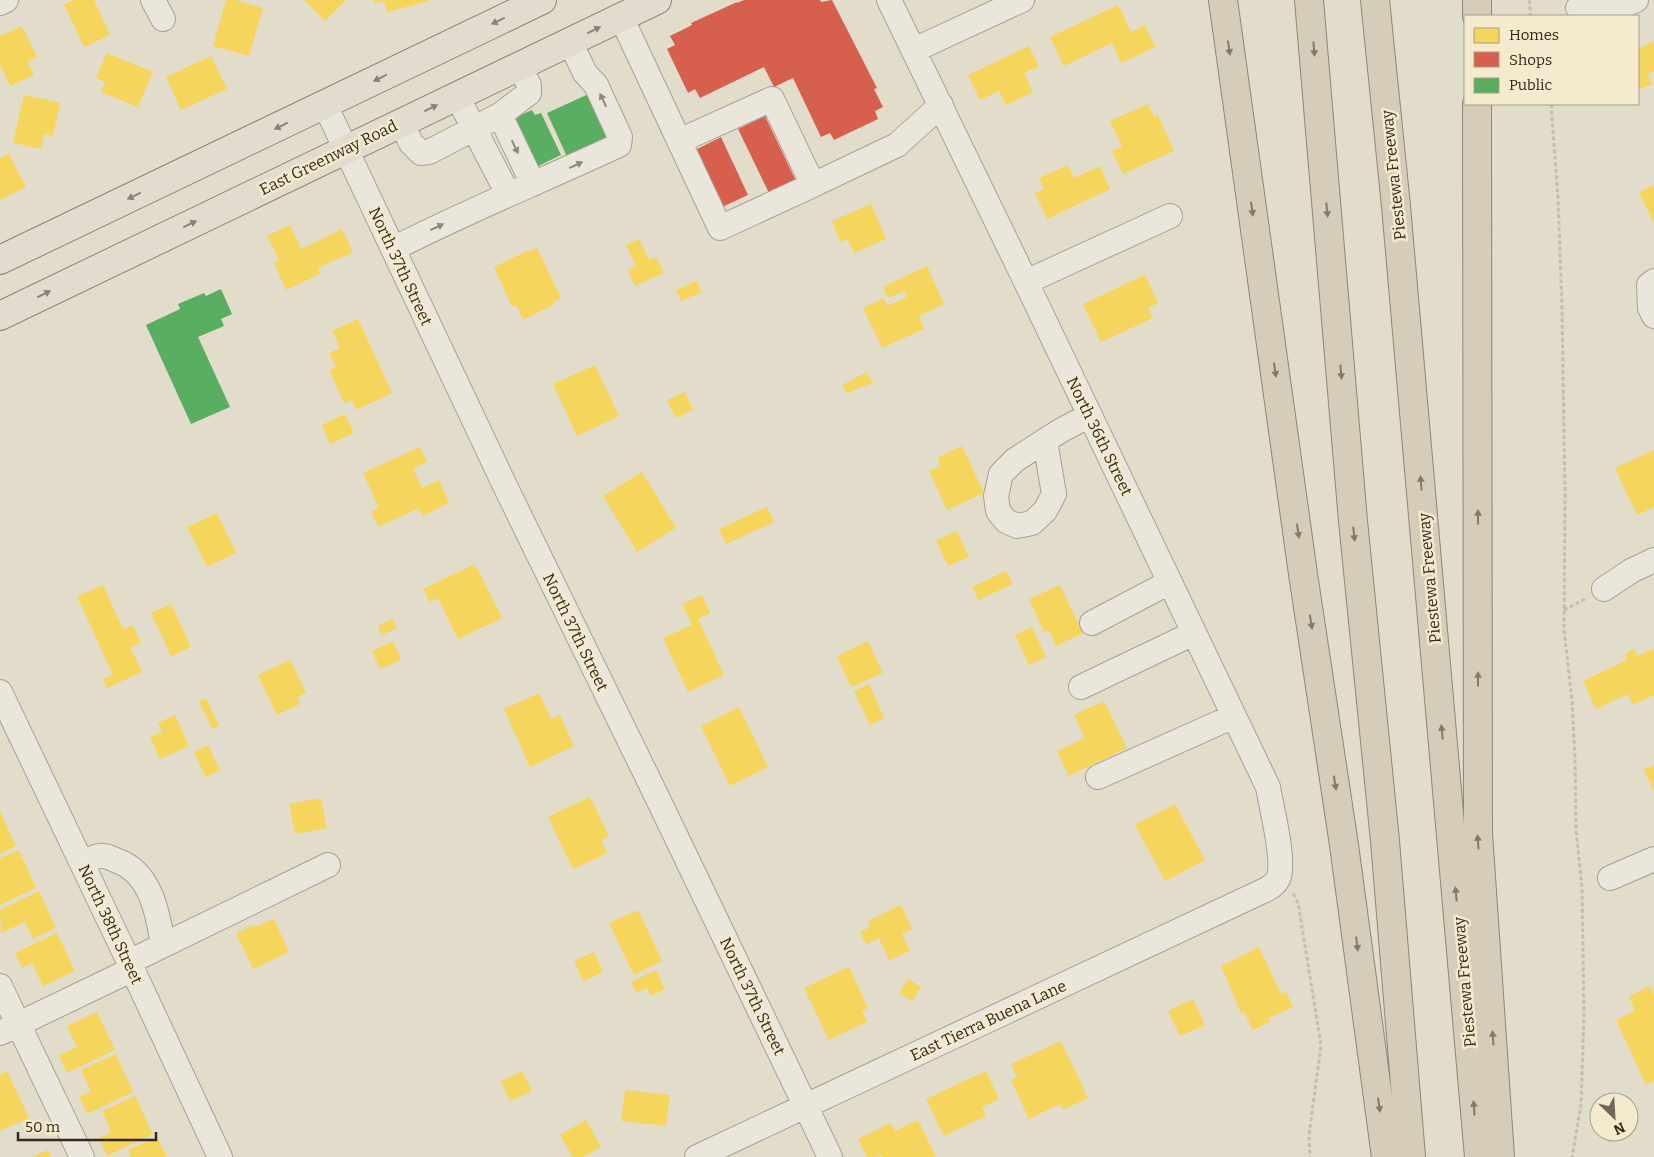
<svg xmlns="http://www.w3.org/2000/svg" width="1654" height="1157" viewBox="0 0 1654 1157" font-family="Bitter,serif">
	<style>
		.homes { fill: #f6d55c }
		.shops { fill: #d6604d }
		.public { fill: #5aae61 }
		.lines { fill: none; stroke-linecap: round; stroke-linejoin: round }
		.minor-casing { stroke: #a7a093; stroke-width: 26 }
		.major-casing { stroke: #8c867a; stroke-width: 30 }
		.highway-casing { stroke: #8c867a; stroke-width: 30 }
		.path { stroke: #c3bdb2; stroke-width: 3; stroke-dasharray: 4 2.5; stroke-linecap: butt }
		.minor { stroke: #eae6db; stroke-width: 24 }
		.major { stroke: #e1dccd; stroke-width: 28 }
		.highway { stroke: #d5ccba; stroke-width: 28 }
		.oneway { fill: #8a8274 }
		.oneway2 { fill: #847a6b }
		.oneway3 { fill: #8f887c }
		.labels { text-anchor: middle; stroke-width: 5; stroke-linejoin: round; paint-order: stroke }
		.street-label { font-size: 16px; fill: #34291c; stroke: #f4ebce }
	</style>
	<rect width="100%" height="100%" fill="#e2dcca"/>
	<!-- homes -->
	<path class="homes" d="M74,0H94L110,35L84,47L64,4Z
		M226,0H235L263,8L249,56L213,46Z
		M304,0H346L325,21Z
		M374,0H429V1L387,12L384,1L375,3Z
		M1118,5L1131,32L1145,25L1155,47L1121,63L1112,43L1064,66L1050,37Z
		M22,26L37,57L27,62L34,75L10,86L0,65V36Z
		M1654,41V71L1647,74L1652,84L1638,90V49Z
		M1029,46L1039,67L1024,73L1033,92L1006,105L999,91L980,100L968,75Z
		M107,53L153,72L138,107L101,92L105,82L96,78Z
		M211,56L227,89L181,110L166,77Z
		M24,95L60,103L53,136L44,134L41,149L13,143Z
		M1148,104L1154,117L1158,115L1174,151L1123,174L1112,151L1122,147L1110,121Z
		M9,154L26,187L0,200V158Z
		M1068,165L1074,178L1100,166L1110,189L1047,219L1035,193L1044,189L1039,178Z
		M1654,185V224L1639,192Z
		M871,204L886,239L854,253L848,239L840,242L832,221Z
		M290,225L301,249L342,229L353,252L318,268L320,274L286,290L274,263L279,260L267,236Z
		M639,239L649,260L656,257L664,273L635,286L628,270L636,266L626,245Z
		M537,248L561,298L553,302L554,304L523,320L516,305L512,307L494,267L527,251L528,252Z
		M927,266L944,304L919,316L924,329L882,348L863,308L884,298L887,306L907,297L905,291L888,298L883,287Z
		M1145,275L1158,303L1148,308L1153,318L1101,342L1083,304Z
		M697,281L702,292L681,301L676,290Z
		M358,319L392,393L356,410L352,400L344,403L329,370L336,367L329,353L340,348L332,331Z
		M595,365L619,416L577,436L553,384Z
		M867,372L873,383L863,387L862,386L847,394L842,385Z
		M685,392L693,410L676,418L667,400Z
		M345,414L354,433L330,444L322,425Z
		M962,446L984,493L947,510L929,471L941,466L937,458Z
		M420,447L427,462L413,468L422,488L439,480L449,503L423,516L419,508L378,527L371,511L379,508L363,473Z
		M1654,450V507L1637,515L1615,468Z
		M642,472L676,528L637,552L603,496Z
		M767,507L774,522L726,544L719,529Z
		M217,513L236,553L207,567L187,527Z
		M957,531L969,557L948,566L936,540Z
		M475,564L502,618L458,639L438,598L430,602L423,589Z
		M1006,571L1013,584L978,600L972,587Z
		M103,585L123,629L133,625L141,643L130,647L142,672L107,688L103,679L113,675L77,596Z
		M1060,585L1083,633L1056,646L1049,630L1044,632L1029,599Z
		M702,595L710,613L698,619L724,675L688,692L663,638L692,625L682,604Z
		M171,604L191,647L171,656L151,613Z
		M392,619L397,628L382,635L378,626Z
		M1032,627L1046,657L1029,665L1015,635Z
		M393,641L401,660L380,669L372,651Z
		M868,641L883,673L851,687L837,656Z
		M1634,649L1637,656L1654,649V695L1633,705L1628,694L1596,709L1583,681L1627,660L1625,654Z
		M290,660L306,693L297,697L300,704L277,715L258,675Z
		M869,684L884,718L870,725L854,691Z
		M539,693L551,719L560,715L574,746L530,767L504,709Z
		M206,698L219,726L212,729L199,701Z
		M1104,701L1127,748L1069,776L1057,751L1085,738L1074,715Z
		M739,707L768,767L730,786L701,726Z
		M175,715L189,746L160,759L150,737L162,732L158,723Z
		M208,745L220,770L206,777L194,752Z
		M1654,765V792L1644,769Z
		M590,797L609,836L601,840L607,853L573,869L548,817Z
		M321,798L327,828L295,834L289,804Z
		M1175,804L1205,860L1165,881L1135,825Z
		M0,811L16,846L0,854Z
		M19,850L36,888L0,905V858Z
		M39,891L56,928L33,939L25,922L1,933L0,910Z
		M901,905L912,929L902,934L910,951L889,960L879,938L866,945L860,932L870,927L868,921Z
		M638,910L662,961L634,975L609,923Z
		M274,919L289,952L253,969L236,933L254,925L255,927Z
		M57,933L75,971L43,986L32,963L22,968L15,953Z
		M1259,947L1281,994L1286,992L1293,1007L1269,1018L1270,1022L1253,1030L1244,1012L1241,1013L1221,966Z
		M594,952L603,972L583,981L574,961Z
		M849,967L868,1008L862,1011L867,1022L829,1040L804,988Z
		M656,970L665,989L651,996L647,988L636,993L631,982Z
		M908,979L921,987L912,1001L899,993Z
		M1650,986L1654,995V1081L1646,1085L1616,1020L1635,1011L1629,996Z
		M1193,999L1205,1025L1180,1036L1168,1011Z
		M97,1012L115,1050L67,1073L59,1055L77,1047L67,1026Z
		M1061,1041L1088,1098L1063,1110L1060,1104L1029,1119L1011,1080L1017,1077L1011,1064Z
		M116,1054L133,1092L87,1114L79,1097L91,1091L81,1070Z
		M7,1071L29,1118L0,1131V1075Z
		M522,1071L532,1091L510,1101L501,1081Z
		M986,1071L999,1099L982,1107L986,1116L944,1136L926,1099Z
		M625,1090L670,1095L666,1126L621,1121Z
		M135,1096L153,1134L107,1156L99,1138L111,1132L102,1111Z
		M586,1120L601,1147L583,1157H573L560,1135Z
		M918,1120L936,1157H883V1156L867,1157L858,1139L891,1123L895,1131Z
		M157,1137L167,1157H131L128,1150Z
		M48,1150L51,1157H32Z"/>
	<!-- shops -->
	<path class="shops" d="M744,0H820L821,2L832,0L877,88L874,89L883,107L875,111L878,119L834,140L830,133L821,137L793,78L774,87L764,67L700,98L695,89L688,93L667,49L675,45L670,36L692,25L691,23L737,2V3Z
		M765,116L796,181L769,193L738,129Z
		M721,137L748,195L720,208L693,151Z"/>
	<!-- public -->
	<path class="public" d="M593,92L614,138L568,159L547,113Z
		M532,110L535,115L541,113L561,155L530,170L508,121Z
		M221,289L232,314L221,319L224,326L198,337L230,407L191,424L146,325L180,309L178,304L204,293L206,296Z"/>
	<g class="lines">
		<!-- minor casing -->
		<g class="minor-casing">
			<path id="minor" d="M153,0L163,19
				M0,3L6,0
				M1578,8C1601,11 1614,10 1636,0
				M621,17L720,228L813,185L772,99L679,141
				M914,50L1022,0
				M519,66L529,85V93L500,115L533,184
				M457,96L508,194
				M325,105L507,490L658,799L830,1157
				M401,122L411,143L421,153L429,152L500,115
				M813,185L897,145L941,105
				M393,249C467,211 544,180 619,145L620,137L596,85L585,73L570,42
				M1654,281L1649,285L1650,308L1654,316
				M1026,282L1170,216
				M1045,441L1054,494L1045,511L1032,523L1017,526L1006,521L998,511L996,496L1001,474L1015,460L1060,431L1090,415
				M1604,589L1631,571L1654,560
				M1092,623L1170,582
				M1081,687L1194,633
				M0,692L129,962L220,1157
				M1098,777L1234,716
				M82,863C87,861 95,856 100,856C104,855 111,858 115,860C151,871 158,914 163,945
				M1610,878L1654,859
				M129,962L328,865
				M0,986L82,1157
				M0,1033L133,969
				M697,1157L1263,891C1269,888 1275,885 1278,879C1286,863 1271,806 1268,787L1026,282L889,0"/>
		</g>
		<!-- major casing -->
		<g class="major-casing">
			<path id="major" d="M0,260L542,0
				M0,316L657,0"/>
		</g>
		<!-- highway casing -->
		<g class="highway-casing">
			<path id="highway" d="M1223,0L1303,574L1344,845L1386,1157
				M1309,0L1353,521L1385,841L1411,1157
				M1375,0L1396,206L1479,1157
				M1477,16V0
				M1477,104L1478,833L1500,1157"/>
		</g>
		<!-- path -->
		<path class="path" d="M1529,0L1531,16
			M1551,104L1558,198L1562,307L1565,494L1564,630L1572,700L1575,760L1576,830L1582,888L1584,1014L1581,1105L1572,1157
			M1564,610L1587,598
			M1293,894L1296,897L1299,908L1321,1045L1309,1135L1310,1157"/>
		<!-- minor -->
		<use href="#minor" class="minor"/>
		<!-- major -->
		<use href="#major" class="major"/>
		<!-- highway -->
		<use href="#highway" class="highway"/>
	</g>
	<!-- one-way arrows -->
	<defs><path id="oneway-solid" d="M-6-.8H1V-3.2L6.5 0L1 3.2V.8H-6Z" transform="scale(1.25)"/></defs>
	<g class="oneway">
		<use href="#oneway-solid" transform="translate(498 21) rotate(154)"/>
		<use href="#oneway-solid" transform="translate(594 30) rotate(-26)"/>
		<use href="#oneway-solid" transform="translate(380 78) rotate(154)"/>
		<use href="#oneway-solid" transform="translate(431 108) rotate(-26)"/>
		<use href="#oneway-solid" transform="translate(281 126) rotate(154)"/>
		<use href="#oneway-solid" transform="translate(134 196) rotate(154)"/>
		<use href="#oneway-solid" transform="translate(190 224) rotate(-26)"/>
		<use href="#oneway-solid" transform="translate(44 294) rotate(-26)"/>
	</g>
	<g class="oneway2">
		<use href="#oneway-solid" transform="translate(1229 48) rotate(82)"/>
		<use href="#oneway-solid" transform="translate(1314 49) rotate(85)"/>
		<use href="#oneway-solid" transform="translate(1252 209) rotate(82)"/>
		<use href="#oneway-solid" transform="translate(1327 210) rotate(85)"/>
		<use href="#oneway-solid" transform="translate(1275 370) rotate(82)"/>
		<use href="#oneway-solid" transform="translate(1341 372) rotate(85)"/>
		<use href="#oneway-solid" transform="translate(1421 483) rotate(-95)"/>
		<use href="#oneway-solid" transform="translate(1478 517) rotate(-90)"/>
		<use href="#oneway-solid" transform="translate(1298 531) rotate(82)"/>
		<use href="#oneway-solid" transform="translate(1354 534) rotate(84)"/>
		<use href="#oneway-solid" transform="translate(1311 622) rotate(81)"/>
		<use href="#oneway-solid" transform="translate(1478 679) rotate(-90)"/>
		<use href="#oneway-solid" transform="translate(1442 732) rotate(-95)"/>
		<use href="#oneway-solid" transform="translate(1335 783) rotate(81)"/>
		<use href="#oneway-solid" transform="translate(1478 842) rotate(-94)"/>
		<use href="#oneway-solid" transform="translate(1456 894) rotate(-95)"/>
		<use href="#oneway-solid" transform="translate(1357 944) rotate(83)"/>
		<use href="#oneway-solid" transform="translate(1493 1038) rotate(-94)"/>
		<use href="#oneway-solid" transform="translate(1379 1105) rotate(82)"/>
		<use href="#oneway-solid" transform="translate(1474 1108) rotate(-94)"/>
	</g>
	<g class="oneway3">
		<use href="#oneway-solid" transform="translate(603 100) rotate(-115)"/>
		<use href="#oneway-solid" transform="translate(515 147) rotate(64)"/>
		<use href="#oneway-solid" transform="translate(576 165) rotate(-25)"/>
		<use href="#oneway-solid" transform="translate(437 227) rotate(-25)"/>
	</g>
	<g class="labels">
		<!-- street labels -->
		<g class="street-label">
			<text transform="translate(328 157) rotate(-26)" y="6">East Greenway Road</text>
			<text transform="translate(1393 175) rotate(-96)" y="6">Piestewa Freeway</text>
			<text transform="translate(401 266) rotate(65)" y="6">North 37th Street</text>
			<text transform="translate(1100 436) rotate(64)" y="6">North 36th Street</text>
			<text transform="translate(1429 578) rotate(-95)" y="6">Piestewa Freeway</text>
			<text transform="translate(576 632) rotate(64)" y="6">North 37th Street</text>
			<text transform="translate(111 924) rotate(65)" y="6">North 38th Street</text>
			<text transform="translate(1464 982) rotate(-95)" y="6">Piestewa Freeway</text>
			<text transform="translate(753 996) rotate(64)" y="6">North 37th Street</text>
			<text transform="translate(988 1020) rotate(-25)" y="6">East Tierra Buena Lane</text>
		</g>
	</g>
	<!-- legend -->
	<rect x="1464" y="15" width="175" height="90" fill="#f4ebce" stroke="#a79d87"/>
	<rect x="1474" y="28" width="25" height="15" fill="#f6d55c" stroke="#a79d87"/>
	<text x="1509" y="40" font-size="15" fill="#34291c">Homes</text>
	<rect x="1474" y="52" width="25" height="15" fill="#d6604d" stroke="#a79d87"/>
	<text x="1509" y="65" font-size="15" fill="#34291c">Shops</text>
	<rect x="1474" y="78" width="25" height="15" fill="#5aae61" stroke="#a79d87"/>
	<text x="1509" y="90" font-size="15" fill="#34291c">Public</text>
	<!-- north arrow -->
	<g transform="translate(1614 1117) rotate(155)"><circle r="24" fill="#f4ebce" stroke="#a79d87"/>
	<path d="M0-4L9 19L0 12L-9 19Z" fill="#716859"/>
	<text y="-8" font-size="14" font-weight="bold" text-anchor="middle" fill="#34291c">N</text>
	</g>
	<!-- scale -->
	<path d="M18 1132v8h138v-8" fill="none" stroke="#34291c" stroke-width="2.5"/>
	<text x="25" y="1132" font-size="15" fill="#34291c" stroke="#f4ebce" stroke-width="4" paint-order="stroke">50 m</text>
</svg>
